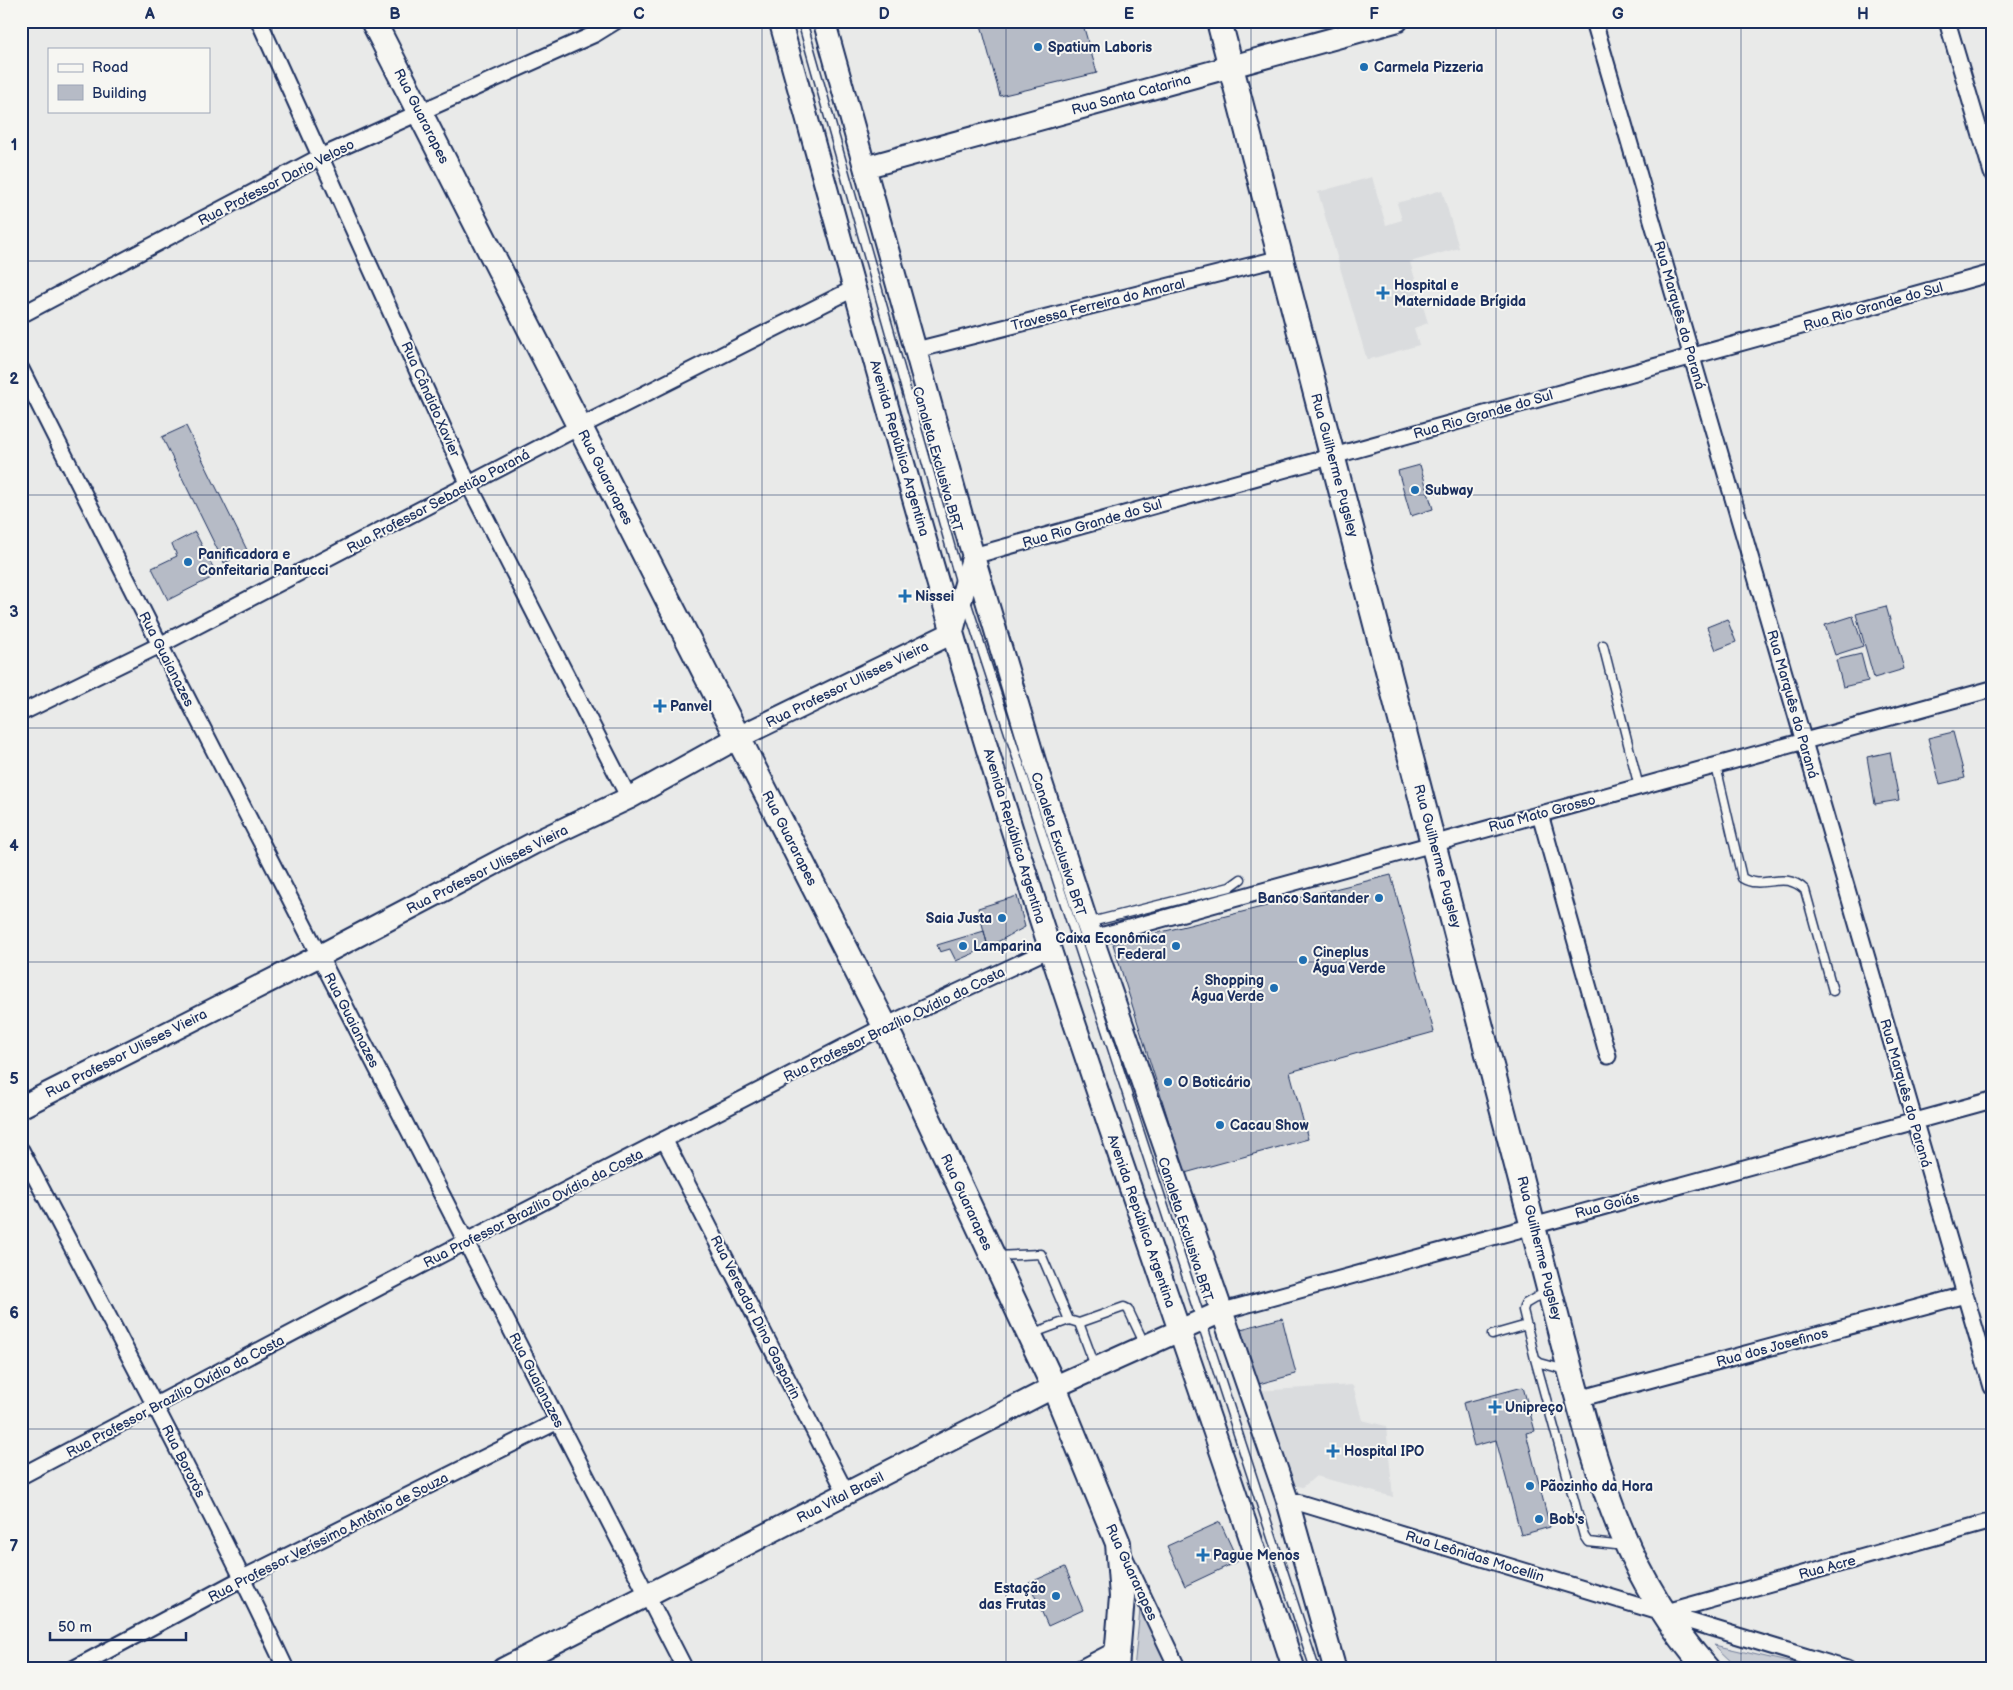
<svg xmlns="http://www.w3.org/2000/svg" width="2013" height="1690" viewBox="0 0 2013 1690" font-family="'Balsamiq Sans',sans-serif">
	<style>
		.built { fill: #dadcde }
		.green { fill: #caced5; stroke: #727e9a }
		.building { fill: #b6bbc6; stroke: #1b2f5e }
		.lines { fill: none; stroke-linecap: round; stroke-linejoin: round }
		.lane-casing { stroke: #1b2f5e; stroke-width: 11 }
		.street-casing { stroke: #1b2f5e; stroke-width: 19 }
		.secondary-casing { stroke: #1b2f5e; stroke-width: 25 }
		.primary-casing { stroke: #1b2f5e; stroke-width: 28 }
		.lane { stroke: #f6f6f2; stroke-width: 8 }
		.street { stroke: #f6f6f2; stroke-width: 15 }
		.secondary { stroke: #f6f6f2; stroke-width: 21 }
		.primary { stroke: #f6f6f2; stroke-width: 24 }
		.grid { fill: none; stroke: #1b2f5e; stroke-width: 1; stroke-opacity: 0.55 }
		.poi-dot { fill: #1f6fb2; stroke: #f6f6f2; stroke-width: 2 }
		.labels { text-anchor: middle; stroke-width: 4; stroke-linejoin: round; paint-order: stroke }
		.poi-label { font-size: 14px; font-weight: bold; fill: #1b2f5e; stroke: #f6f6f2; text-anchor: start }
		.street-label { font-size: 14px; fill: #1b2f5e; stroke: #f6f6f2 }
		.neatline { fill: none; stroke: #1b2f5e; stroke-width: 2 }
		.grid-label { font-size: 16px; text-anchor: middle; font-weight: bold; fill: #1b2f5e }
	</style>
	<rect width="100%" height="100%" fill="#e9eae9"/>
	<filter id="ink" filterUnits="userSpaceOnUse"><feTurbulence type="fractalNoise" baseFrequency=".02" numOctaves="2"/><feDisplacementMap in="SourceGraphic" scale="10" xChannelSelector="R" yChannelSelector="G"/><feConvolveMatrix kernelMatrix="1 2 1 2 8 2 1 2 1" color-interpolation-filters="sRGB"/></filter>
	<g filter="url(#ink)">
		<!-- built -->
		<path class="built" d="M1372,177L1386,225L1402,220L1397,203L1442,190L1459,248L1410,262L1428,323L1414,328L1419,345L1367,360L1318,192Z
			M1353,1385L1362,1420L1386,1426L1393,1497L1316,1476L1303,1487L1292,1485L1254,1391Z"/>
		<!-- green -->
		<path class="green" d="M1141,1600L1170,1669H1134Z
			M1714,1645L1818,1669H1739Z"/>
		<!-- building -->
		<path class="building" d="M980,21H1082L1097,73L1000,96Z
			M186,426L248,552L224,563L162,437Z
			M1420,465L1433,509L1411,516L1398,471Z
			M195,532L217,575L168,600L152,568L177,556L172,544Z
			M1886,606L1904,669L1874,678L1856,614Z
			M1853,616L1863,646L1835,655L1825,625Z
			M1727,619L1736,642L1716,650L1707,627Z
			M1861,654L1868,681L1843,687L1836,660Z
			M1953,732L1965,778L1940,784L1928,738Z
			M1890,752L1899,800L1875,804L1867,757Z
			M1391,875L1434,1032L1290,1072L1308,1139L1185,1173L1113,944Z
			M1017,896L1025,927L988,947L978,908Z
			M984,931L988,947L956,961L950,949L940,952L937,945Z
			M1282,1318L1296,1374L1255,1385L1241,1329Z
			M1523,1387L1535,1431L1526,1433L1550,1527L1521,1535L1496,1440L1474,1446L1463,1403Z
			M1220,1522L1238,1561L1185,1586L1167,1546Z
			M1065,1567L1083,1610L1048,1626L1029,1583Z"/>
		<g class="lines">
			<!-- lane casing -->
			<g class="lane-casing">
				<path id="lane" d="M802,21L960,581
					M966,601L1315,1669
					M1603,645L1639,787
					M1716,766L1742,878C1763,891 1783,869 1805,890L1833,991
					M1087,923L1230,887L1241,879
					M996,1256L1041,1254L1069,1320L1079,1323L1124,1307L1128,1309L1145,1345
					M1547,1291L1525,1304L1523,1310L1535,1359L1540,1363L1566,1370
					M1079,1323L1095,1366
					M1031,1334L1069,1320
					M1492,1335L1527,1325
					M1535,1359L1584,1536L1588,1542L1625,1546"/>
			</g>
			<!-- street casing -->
			<g class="street-casing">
				<path id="street" d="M259,21L469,485L629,798
					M1594,21L1992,1387
					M1947,21L1992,173
					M21,315L320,157L595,34L616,21
					M916,350L1281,258
					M21,369L160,645L685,1669
					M973,556L1992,273
					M21,713L160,645L581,426L855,288
					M1540,814L1608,1056
					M1093,938L1992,689
					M665,1141L846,1493
					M21,1150C111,1322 203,1493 286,1669
					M1223,1311L1992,1100
					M1578,1399L1965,1295
					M21,1476L467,1241L885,1026L1050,949
					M1287,1499L1847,1669
					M1124,1556L1178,1669
					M1663,1613L1992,1521
					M73,1669L243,1578L558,1421
					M1079,1669L1119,1648"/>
			</g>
			<!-- secondary casing -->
			<g class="secondary-casing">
				<path id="secondary" d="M780,21C866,330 950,641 1049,946C1128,1188 1215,1427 1294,1669
					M824,21L965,528L1036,766L1087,923L1287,1499L1335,1669
					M866,167L1397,21
					M21,1107L319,956L534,843L629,798L739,737L952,633L973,556
					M503,1669L1054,1387L1223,1311"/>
			</g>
			<!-- primary casing -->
			<g class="primary-casing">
				<path id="primary" d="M373,21L885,1026L1054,1387L1118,1543L1122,1597L1116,1669
					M1219,21L1571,1373C1601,1485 1628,1580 1707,1669"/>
			</g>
			<!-- lane -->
			<use href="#lane" class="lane"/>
			<!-- street -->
			<use href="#street" class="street"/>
			<!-- secondary -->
			<use href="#secondary" class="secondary"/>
			<!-- primary -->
			<use href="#primary" class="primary"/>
		</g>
	</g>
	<!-- grid -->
	<path class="grid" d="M272,21V1669M517,21V1669M762,21V1669M1006,21V1669M1251,21V1669M1496,21V1669M1741,21V1669M21,261H1992M21,495H1992M21,728H1992M21,962H1992M21,1195H1992M21,1429H1992"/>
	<!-- markers -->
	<g class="poi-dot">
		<circle cx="1038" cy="47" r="5"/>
		<circle cx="1364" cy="67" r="5"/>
		<path d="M1380.5 285.5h5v5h5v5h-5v5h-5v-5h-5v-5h5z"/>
		<circle cx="1415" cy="490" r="5"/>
		<circle cx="188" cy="562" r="5"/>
		<path d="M902.5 588.5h5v5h5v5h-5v5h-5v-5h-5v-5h5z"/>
		<path d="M657.5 698.5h5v5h5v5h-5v5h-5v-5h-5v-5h5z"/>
		<circle cx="1379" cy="898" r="5"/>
		<circle cx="1002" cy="918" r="5"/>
		<circle cx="963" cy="946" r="5"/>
		<circle cx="1176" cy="946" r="5"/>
		<circle cx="1303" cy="960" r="5"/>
		<circle cx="1274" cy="988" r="5"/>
		<circle cx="1168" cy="1082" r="5"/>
		<circle cx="1220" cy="1125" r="5"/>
		<path d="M1492.5 1399.5h5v5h5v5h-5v5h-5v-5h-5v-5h5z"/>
		<path d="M1330.5 1443.5h5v5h5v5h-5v5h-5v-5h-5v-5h5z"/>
		<circle cx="1530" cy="1486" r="5"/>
		<circle cx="1539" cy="1519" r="5"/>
		<path d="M1200.5 1547.5h5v5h5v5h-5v5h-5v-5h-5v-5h5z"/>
		<circle cx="1056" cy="1596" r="5"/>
	</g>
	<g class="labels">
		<!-- poi labels -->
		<g class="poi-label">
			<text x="1048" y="52">Spatium Laboris</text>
			<text x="1374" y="72">Carmela Pizzeria</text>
			<text x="1394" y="290">Hospital e<tspan x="1394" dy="16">Maternidade Brígida</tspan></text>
			<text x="1425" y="495">Subway</text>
			<text x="198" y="559">Panificadora e<tspan x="198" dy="16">Confeitaria Pantucci</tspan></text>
			<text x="915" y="601">Nissei</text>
			<text x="670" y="711">Panvel</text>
			<text x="1369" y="903" text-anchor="end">Banco Santander</text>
			<text x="992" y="923" text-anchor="end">Saia Justa</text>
			<text x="1166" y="943" text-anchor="end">Caixa Econômica<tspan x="1166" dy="16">Federal</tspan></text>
			<text x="973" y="951">Lamparina</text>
			<text x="1313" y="957">Cineplus<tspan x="1313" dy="16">Água Verde</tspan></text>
			<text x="1264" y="985" text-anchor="end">Shopping<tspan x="1264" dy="16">Água Verde</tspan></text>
			<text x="1178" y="1087">O Boticário</text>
			<text x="1230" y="1130">Cacau Show</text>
			<text x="1505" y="1412">Unipreço</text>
			<text x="1344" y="1456">Hospital IPO</text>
			<text x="1540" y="1491">Pãozinho da Hora</text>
			<text x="1549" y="1524">Bob's</text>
			<text x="1213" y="1560">Pague Menos</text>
			<text x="1046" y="1593" text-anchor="end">Estação<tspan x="1046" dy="16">das Frutas</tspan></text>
		</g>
		<!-- street labels -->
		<g class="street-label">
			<text transform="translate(1131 94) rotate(-15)" y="5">Rua Santa Catarina</text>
			<text transform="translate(422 116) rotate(63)" y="5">Rua Guararapes</text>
			<text transform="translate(276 182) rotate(-27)" y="5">Rua Professor Dario Veloso</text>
			<text transform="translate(1098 304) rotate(-14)" y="5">Travessa Ferreira do Amaral</text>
			<text transform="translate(1873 306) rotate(-16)" y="5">Rua Rio Grande do Sul</text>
			<text transform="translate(1680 315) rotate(74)" y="5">Rua Marquês do Paraná</text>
			<text transform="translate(431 399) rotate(66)" y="5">Rua Cândido Xavier</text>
			<text transform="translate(1483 414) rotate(-16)" y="5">Rua Rio Grande do Sul</text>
			<text transform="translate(900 448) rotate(74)" y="5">Avenida República Argentina</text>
			<text transform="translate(938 459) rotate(74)" y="5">Canaleta Exclusiva BRT</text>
			<text transform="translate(1335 465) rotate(75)" y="5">Rua Guilherme Pugsley</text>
			<text transform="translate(606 477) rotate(63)" y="5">Rua Guararapes</text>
			<text transform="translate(438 501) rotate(-28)" y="5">Rua Professor Sebastião Paraná</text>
			<text transform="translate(1092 523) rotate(-16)" y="5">Rua Rio Grande do Sul</text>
			<text transform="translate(167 659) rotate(63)" y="5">Rua Guaianazes</text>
			<text transform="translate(847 684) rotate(-26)" y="5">Rua Professor Ulisses Vieira</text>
			<text transform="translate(1793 704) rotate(74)" y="5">Rua Marquês do Paraná</text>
			<text transform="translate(1542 813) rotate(-15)" y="5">Rua Mato Grosso</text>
			<text transform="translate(1015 836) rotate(73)" y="5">Avenida República Argentina</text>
			<text transform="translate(790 838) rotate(63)" y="5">Rua Guararapes</text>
			<text transform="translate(1059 844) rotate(72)" y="5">Canaleta Exclusiva BRT</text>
			<text transform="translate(1438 856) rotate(75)" y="5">Rua Guilherme Pugsley</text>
			<text transform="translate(487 869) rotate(-27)" y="5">Rua Professor Ulisses Vieira</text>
			<text transform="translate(352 1020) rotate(63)" y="5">Rua Guaianazes</text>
			<text transform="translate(894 1024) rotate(-26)" y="5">Rua Professor Brazílio Ovídio da Costa</text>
			<text transform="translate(126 1053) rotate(-27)" y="5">Rua Professor Ulisses Vieira</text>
			<text transform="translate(1906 1093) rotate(74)" y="5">Rua Marquês do Paraná</text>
			<text transform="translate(967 1202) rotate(65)" y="5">Rua Guararapes</text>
			<text transform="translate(1607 1205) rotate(-15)" y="5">Rua Goiás</text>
			<text transform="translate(533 1208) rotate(-27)" y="5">Rua Professor Brazílio Ovídio da Costa</text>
			<text transform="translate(1142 1221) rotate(71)" y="5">Avenida República Argentina</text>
			<text transform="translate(1186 1229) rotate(72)" y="5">Canaleta Exclusiva BRT</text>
			<text transform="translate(1540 1248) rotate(76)" y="5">Rua Guilherme Pugsley</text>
			<text transform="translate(756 1317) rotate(63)" y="5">Rua Vereador Dino Gasparin</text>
			<text transform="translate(1772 1347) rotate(-15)" y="5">Rua dos Josefinos</text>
			<text transform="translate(537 1380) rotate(63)" y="5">Rua Guaianazes</text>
			<text transform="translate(175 1396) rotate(-28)" y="5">Rua Professor Brazílio Ovídio da Costa</text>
			<text transform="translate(184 1461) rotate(63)" y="5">Rua Bororós</text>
			<text transform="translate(840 1497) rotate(-27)" y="5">Rua Vital Brasil</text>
			<text transform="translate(328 1537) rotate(-27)" y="5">Rua Professor Veríssimo Antônio de Souza</text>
			<text transform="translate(1475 1556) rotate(17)" y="5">Rua Leônidas Mocellin</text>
			<text transform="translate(1827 1567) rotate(-15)" y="5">Rua Acre</text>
			<text transform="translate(1132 1572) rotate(65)" y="5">Rua Guararapes</text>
		</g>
	</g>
	<!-- margin -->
	<rect width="2013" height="1690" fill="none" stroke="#f6f6f2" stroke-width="55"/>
	<!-- legend -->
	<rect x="48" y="48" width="162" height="65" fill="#f6f6f2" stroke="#9ea6b7"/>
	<rect x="58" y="64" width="25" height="8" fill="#f6f6f2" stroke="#9ea6b7"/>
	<text x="92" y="72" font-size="15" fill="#1b2f5e">Road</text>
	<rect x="58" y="85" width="25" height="15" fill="#b6bbc6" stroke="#9ea6b7"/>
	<text x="92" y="98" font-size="15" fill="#1b2f5e">Building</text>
	<!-- scale -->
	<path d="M50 1632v8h136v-8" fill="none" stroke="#1b2f5e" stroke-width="2.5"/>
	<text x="58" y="1632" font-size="15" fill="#1b2f5e" stroke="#f6f6f2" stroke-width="4" paint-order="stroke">50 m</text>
	<rect x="28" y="28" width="1958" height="1634" class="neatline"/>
	<g class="grid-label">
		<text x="150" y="19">A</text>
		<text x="395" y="19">B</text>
		<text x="639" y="19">C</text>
		<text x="884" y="19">D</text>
		<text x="1129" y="19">E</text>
		<text x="1374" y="19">F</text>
		<text x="1618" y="19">G</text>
		<text x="1863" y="19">H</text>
		<text x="14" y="150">1</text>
		<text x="14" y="384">2</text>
		<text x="14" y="617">3</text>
		<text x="14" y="851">4</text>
		<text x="14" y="1084">5</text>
		<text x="14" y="1318">6</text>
		<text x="14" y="1551">7</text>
	</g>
</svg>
